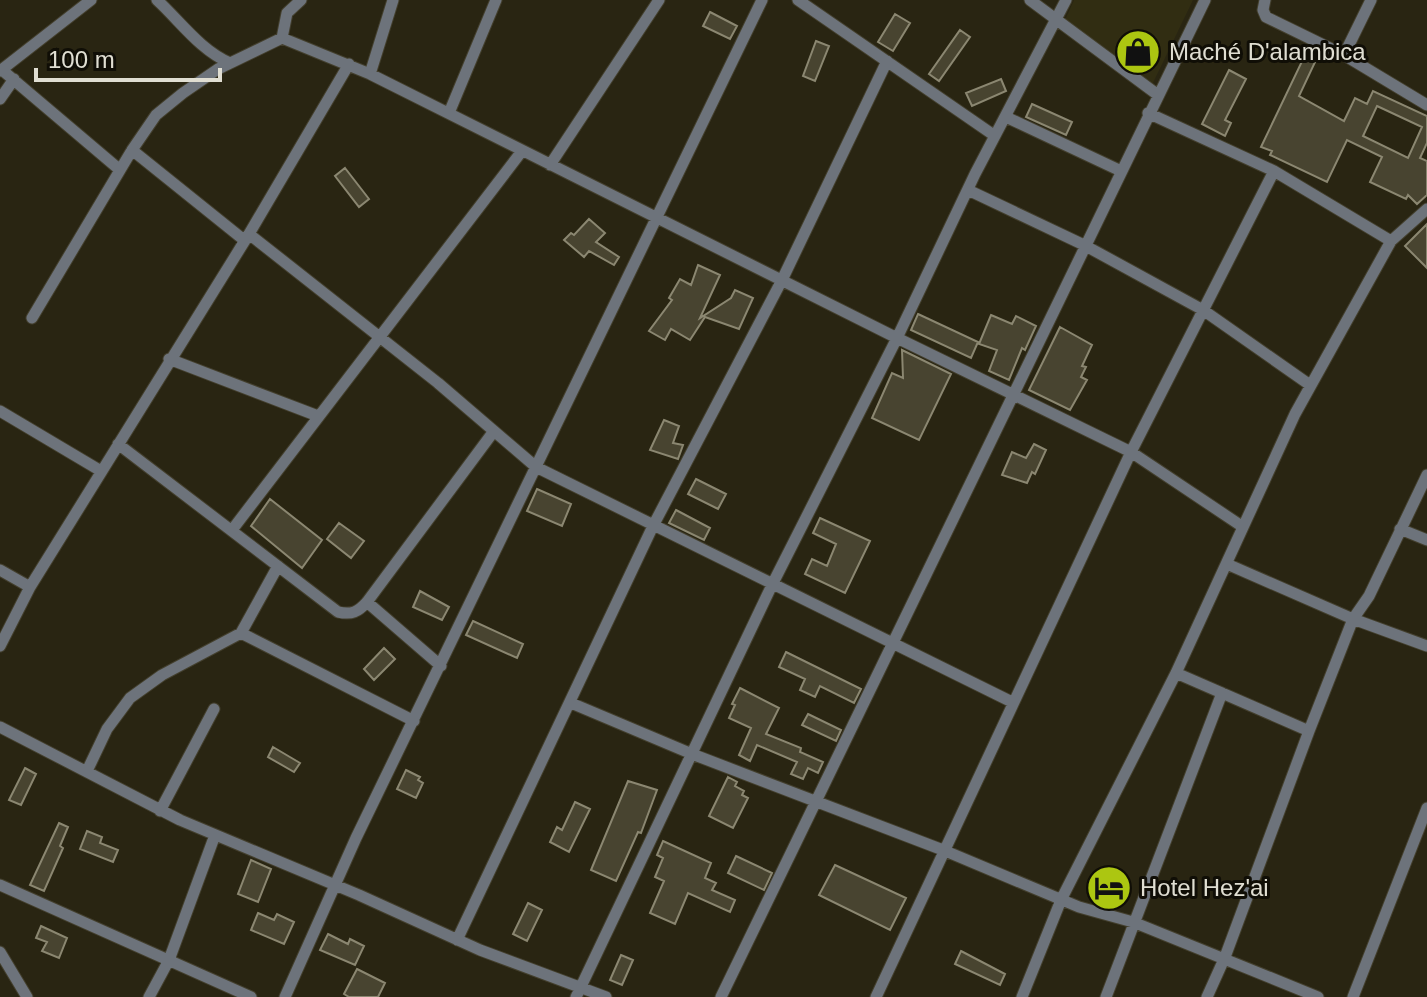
<svg xmlns="http://www.w3.org/2000/svg" width="1427" height="997" viewBox="0 0 1427 997" font-family="Arial,sans-serif">
	<style>
		.built { fill: #312d12 }
		.building { fill: #484430; stroke: #8b8771; stroke-width: 2; fill-rule: evenodd }
		.lines { fill: none; stroke-linecap: round; stroke-linejoin: round }
		.street-casing { stroke: #433f2d; stroke-width: 13 }
		.street { stroke: #6d737b; stroke-width: 11 }
		.labels { text-anchor: middle; stroke-width: 6; stroke-linejoin: round; paint-order: stroke }
		.poi-label { font-size: 24px; fill: #e0ded2; stroke: #100e06; text-anchor: start }
	</style>
	<rect width="100%" height="100%" fill="#292512"/>
	<!-- built -->
	<path class="built" d="M1074,0H1193L1152,85L1065,20Z"/>
	<!-- building -->
	<path class="building" d="M710,12L737,26L730,39L703,26Z
		M895,14L910,23L893,51L878,42Z
		M960,30L970,37L939,81L929,74Z
		M816,41L829,46L815,81L803,76Z
		M1305,55L1316,60L1299,96L1344,121L1355,98L1367,104L1373,91L1427,116V143L1420,158L1427,161V195L1417,204L1408,195L1406,199L1370,182L1382,157L1347,140L1327,182L1270,155L1272,151L1261,147ZM1377,106L1422,127L1408,158L1363,136Z
		M1229,70L1246,79L1225,120L1231,123L1225,136L1202,124Z
		M1001,79L1006,91L972,106L966,93Z
		M1032,104L1072,122L1066,135L1026,117Z
		M345,168L369,199L359,207L335,176Z
		M589,219L605,233L596,242L619,257L614,265L589,251L584,257L564,240L571,233L574,235Z
		M1427,224V268L1405,246Z
		M698,265L720,275L700,318L731,298L735,290L753,298L739,329L705,317L690,340L671,329L665,340L649,331L672,300L669,298L680,279L691,285Z
		M918,314L978,342L971,358L911,330Z
		M991,315L1012,324L1016,316L1036,326L1025,350L1022,348L1009,380L989,371L997,350L979,344Z
		M1060,327L1092,345L1082,366L1086,367L1081,377L1087,380L1070,410L1029,390Z
		M902,350L951,374L919,440L872,418L892,373L903,378Z
		M664,420L679,426L673,443L683,445L678,459L650,450Z
		M1034,444L1046,450L1035,474L1032,472L1027,483L1002,475L1012,452L1026,458Z
		M696,479L726,494L718,509L688,494Z
		M537,489L571,504L562,526L527,511Z
		M270,499L322,540L302,568L251,526Z
		M676,510L710,528L704,540L669,523Z
		M820,518L870,541L845,593L805,574L812,559L827,566L836,544L813,533Z
		M339,523L364,541L351,558L327,539Z
		M420,591L449,607L442,620L413,607Z
		M473,621L523,644L517,658L466,635Z
		M384,648L395,659L374,680L364,669Z
		M786,652L861,689L854,703L820,686L815,697L800,690L805,679L779,667Z
		M740,688L779,708L766,734L801,748L800,752L823,762L818,773L808,768L803,779L791,774L797,762L757,745L750,761L739,755L751,728L729,718L735,705L732,704Z
		M808,714L841,730L836,741L802,725Z
		M273,747L300,763L294,772L268,757Z
		M25,768L36,774L21,805L9,800Z
		M406,770L420,777L418,780L423,783L416,798L397,789Z
		M728,777L737,782L735,786L744,791L742,795L748,798L733,828L709,816Z
		M628,781L657,790L641,833L638,832L616,881L591,870Z
		M575,802L590,809L569,852L550,842L557,827L562,830Z
		M59,823L68,827L60,846L63,848L44,891L30,885Z
		M87,831L102,837L100,843L118,850L113,862L80,849Z
		M663,841L711,863L705,878L716,883L712,890L735,900L730,912L688,893L675,924L650,913L664,881L655,877L663,858L657,855Z
		M736,856L772,873L764,890L728,873Z
		M251,860L271,869L258,902L238,894Z
		M835,865L906,898L890,930L819,895Z
		M528,903L542,910L527,941L513,934Z
		M258,913L274,920L277,914L294,922L284,944L251,930Z
		M41,926L67,938L59,958L42,951L47,942L36,938Z
		M328,934L348,944L350,939L364,946L355,965L320,950Z
		M961,951L1005,974L1000,985L955,964Z
		M621,955L633,960L622,985L610,980Z
		M357,969L385,983L378,997H349L344,994Z"/>
	<g class="lines">
		<!-- street casing -->
		<g class="street-casing">
			<path id="street" d="M157,0C180,21 200,50 230,63
				M798,0L995,136
				M1030,0L1158,95
				M1265,0L1263,10L1266,17L1344,55L1427,105
				M282,38L287,13L301,0
				M1344,55L1371,0
				M2,70L120,170
				M0,71L91,0
				M370,74L393,0
				M0,99L14,79
				M449,113L496,0
				M1148,113L1274,171L1391,241
				M1006,117L1121,171
				M132,150L244,240
				M550,165L659,0
				M968,190L1084,245L1203,310L1310,385
				M249,234L438,383L536,467L1012,702
				M32,318L132,150L156,115L183,93L218,69L282,38L370,74L897,338L1131,452L1243,527
				M169,359L318,416
				M0,411L101,471
				M118,444L338,612C352,615 358,612 367,602L494,431
				M1400,529L1427,540
				M232,530L522,151
				M1227,564L1353,619L1427,646
				M0,570L30,587
				M367,602L441,666
				M241,633L414,721
				M0,646L30,587L249,234L349,64
				M1176,673L1309,731
				M571,703L692,754L943,850L1079,907L1133,922L1318,997
				M0,727L180,820L359,895L480,950L606,997
				M87,771L107,729L130,698L162,675L241,633L278,566
				M160,811L214,709
				M0,885L251,997
				M457,940L653,526L782,280L887,61
				M0,952L27,997
				M149,997L169,960L215,835
				M285,997L356,838L762,0
				M576,997L772,585L897,338L975,174L1066,0
				M721,997L1205,0
				M876,997L1131,452L1274,171
				M1022,997L1061,900L1176,673L1295,414L1391,241L1427,209
				M1106,997L1222,693
				M1207,997L1225,957L1309,731L1353,619L1369,596L1427,475
				M1353,997L1427,808"/>
		</g>
		<!-- street -->
		<use href="#street" class="street"/>
	</g>
	<!-- icons -->
	<defs>
		<g id="shop-disc" transform="scale(2.3)"><circle r="9.5" fill="#acc611" stroke="#100e06"/><path d="M-5-2.5h2.3a2.7 3.5 0 0 1 5.4 0H5L5.5 6h-11ZM-1.5-2.5h3a1.5 2.3 0 0 0-3 0Z" fill="#111"/></g>
		<g id="hotel-disc" transform="scale(2.3)"><circle r="9.5" fill="#acc611" stroke="#100e06"/><path d="M-6-4.5h1.5V1H6V5H4.5V3h-9V5H-6ZM-4 0a1.8 1.8 0 1 1 3.6 0ZM.5 0V-2.5h3Q6-2.5 6 0Z" fill="#111"/></g>
	</defs>
	<g fill-rule="evenodd">
		<use href="#shop-disc" x="1138" y="52"/>
		<use href="#hotel-disc" x="1109" y="888"/>
	</g>
	<g class="labels">
		<!-- poi labels -->
		<g class="poi-label">
			<text x="1169" y="60">Maché D'alambica</text>
			<text x="1140" y="896">Hotel Hez'ai</text>
		</g>
	</g>
	<!-- scale -->
	<path d="M36 68v12h184v-12" fill="none" stroke="#e0ded2" stroke-width="4"/>
	<text x="48" y="68" font-size="24" fill="#e0ded2" stroke="#100e06" stroke-width="6" paint-order="stroke">100 m</text>
</svg>
